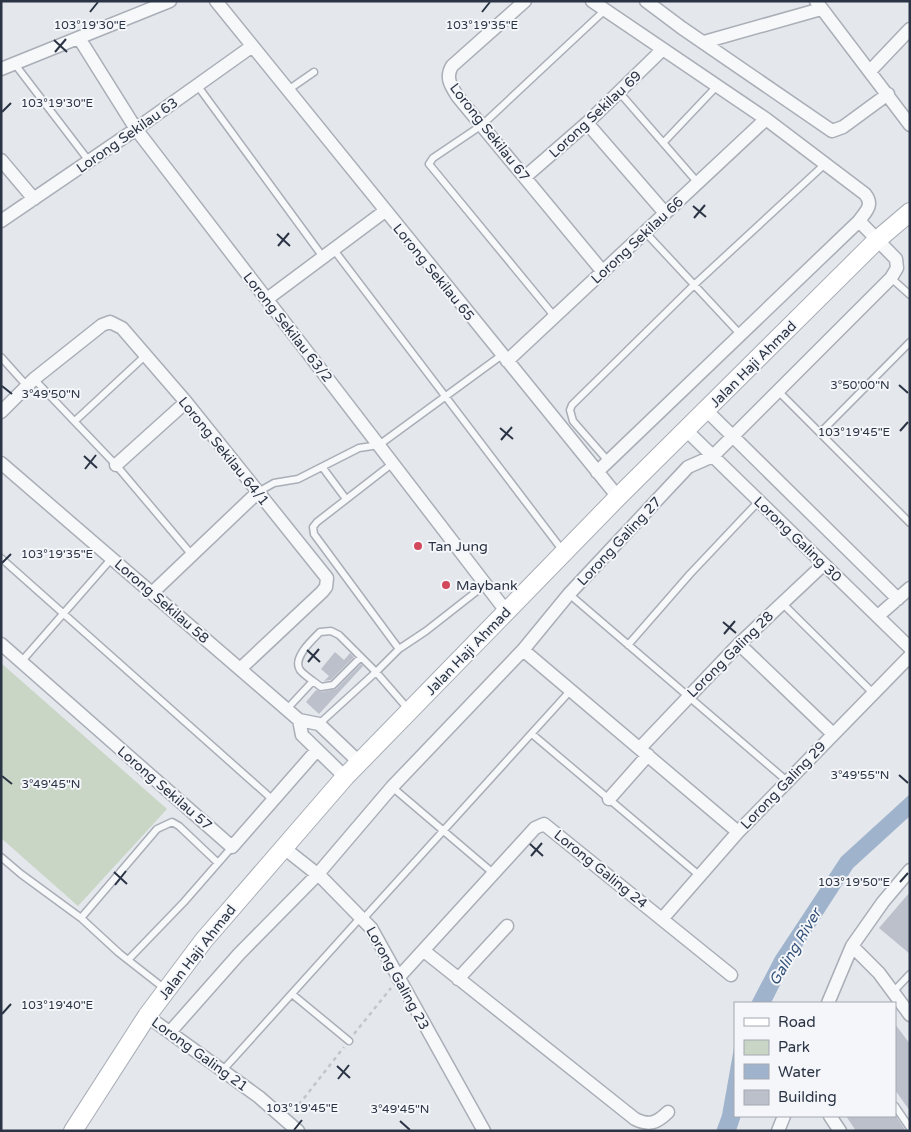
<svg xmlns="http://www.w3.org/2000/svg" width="911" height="1132" viewBox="0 0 911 1132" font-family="'Varela Round',sans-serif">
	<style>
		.green { fill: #c9d6c5 }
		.water { fill: #9fb4cc }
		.building { fill: #bbc0ca }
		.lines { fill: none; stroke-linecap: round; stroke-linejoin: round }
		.lane-casing { stroke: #a9aeb7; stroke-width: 9 }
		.street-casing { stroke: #a9aeb7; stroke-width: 15 }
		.secondary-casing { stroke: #a9aeb7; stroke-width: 20 }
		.path { stroke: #c2c5cb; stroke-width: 2.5; stroke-dasharray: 4 4; stroke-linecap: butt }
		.lane { stroke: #f7f8fa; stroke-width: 6 }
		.street { stroke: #f7f8fa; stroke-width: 12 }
		.secondary { stroke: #fff; stroke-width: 18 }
		.ticks { fill: none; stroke: #2b3445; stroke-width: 2 }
		.poi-dot { fill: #d1495b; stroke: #f4f6f9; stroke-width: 2 }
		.labels { text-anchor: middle; stroke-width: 4; stroke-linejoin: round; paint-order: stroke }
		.street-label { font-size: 14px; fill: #2b3445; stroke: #f4f6f9 }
		.poi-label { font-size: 14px; fill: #2b3445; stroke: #f4f6f9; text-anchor: start }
		.water-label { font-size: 15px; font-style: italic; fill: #34527a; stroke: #f4f6f9 }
		.ticks-label { font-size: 12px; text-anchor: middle; fill: #2b3445; stroke: #f4f6f9; stroke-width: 4; stroke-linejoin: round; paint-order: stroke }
	</style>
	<rect width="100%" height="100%" fill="#e4e7ec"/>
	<!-- green -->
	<path class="green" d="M1,663L167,809L78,906L1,838Z"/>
	<!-- water -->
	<path class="water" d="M910,794V816L853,868L789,967L771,1003H751L775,957L841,857Z
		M735,1042V1116H741L736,1131H716L722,1115Z"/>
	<!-- building -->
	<path class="building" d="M335,652L344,660L350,653L354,657L331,680L324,681L329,676L321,669Z
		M361,664L363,666L319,714L306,702L316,690L322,692L336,689Z
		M910,892V954L879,928Z
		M895,1024L910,1044V1111L895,1090Z
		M846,1116H896L906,1131H856Z"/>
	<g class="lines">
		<!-- lane casing -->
		<g class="lane-casing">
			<path id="lane" d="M14,63L89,161
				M197,85L323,257
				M288,90L314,72
				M619,92L698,183
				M663,143L717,86
				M645,232L740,334
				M334,250L563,551
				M891,278L910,295
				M555,317L429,164L433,158L482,125L605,10
				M1,357L27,386
				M34,379L116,465L192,555
				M778,391L910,523
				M76,420L146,355
				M820,433L910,342
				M608,461L573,421L570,410L572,405L694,285L825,164
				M393,463L317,522L313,527L314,534L399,649L426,631L486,584
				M323,468L346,499
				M258,492L274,483L298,479L359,448L379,445L502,355
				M1,558L273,800
				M569,594L787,781
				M782,603L873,693
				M628,645L690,574L759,501
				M21,662L112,558
				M313,681L321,687L333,685L361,657
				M287,709L313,681C309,678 303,674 300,670C292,658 312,640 320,632L331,631L339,635L376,672L399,649
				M319,724L376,672L409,710
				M532,734L700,876
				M392,787L493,873
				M1,857L21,874L81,918
				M364,918L571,690
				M129,959L184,902L232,847
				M165,989L119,953L81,918L157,829L172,822L179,826L218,863
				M893,992L910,974
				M292,994L349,1041
				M223,1070L361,917
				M895,1106L910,1128"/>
		</g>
		<!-- street casing -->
		<g class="street-casing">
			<path id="street" d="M216,1L618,497
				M525,1L452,66C445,78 451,86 458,97L603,272
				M592,1L766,119L865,194C874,205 866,211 859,221L597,472
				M646,1L682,28L832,131L843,127L888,94
				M816,1L910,125
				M79,38L136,129L506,611
				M704,42L821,9
				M1,69L170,1
				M870,71L910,29
				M587,123L665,213
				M1,160L34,199
				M525,177L587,123L663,49
				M1,221L136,129L251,47
				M267,299L385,211
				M507,361L766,119
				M706,410L898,599
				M1,412L34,379L102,325L110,322L122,328L186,402L327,578L326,587L322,592L240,669
				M686,430L910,648
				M1,463L299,720L319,724L359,762
				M116,465L186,402
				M152,593L258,492
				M878,616L910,588
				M1,644L232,847L317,750
				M739,644L833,734
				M523,650L738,832
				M299,720L302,735L345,777
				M640,748L739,644L824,564
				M609,799L648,755
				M284,848L322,878L371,928L484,1131
				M662,919L738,832L910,656
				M852,946L879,973L910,1015
				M424,951L635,1119C649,1126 657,1123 668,1112
				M398,978L535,828L544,824L731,975
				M458,979L507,926
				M828,1003L852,946L883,902L910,870
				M147,1016L259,1097L298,1131
				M170,1032L239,954L317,875L392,787L523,650L569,594L672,484L688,467L713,456L891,278L897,268L896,259L859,221
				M830,1116L840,1131
				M778,1131L784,1116"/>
		</g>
		<!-- secondary casing -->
		<g class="secondary-casing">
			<path id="secondary" d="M73,1131L147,1016L204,940L345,777L618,497L877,240L910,212"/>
		</g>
		<!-- path -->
		<path class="path" d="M354,1034L391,988
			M294,1111L344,1047"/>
		<!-- lane -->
		<use href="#lane" class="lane"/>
		<!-- street -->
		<use href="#street" class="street"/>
		<!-- secondary -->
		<use href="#secondary" class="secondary"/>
	</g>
	<!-- ticks -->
	<path class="ticks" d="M90,12L98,2M482,12L490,2M54,40L67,52M55,52L66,39M2,112L11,103M693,206L706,217M694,218L705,205M277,234L290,246M278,246L289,233M899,385L908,393M2,386L12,394M500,428L513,439M900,431L908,422M501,440L512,427M84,456L97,468M85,469L96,455M2,563L11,554M723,622L736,633M724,634L735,621M307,650L320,662M308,662L319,649M899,775L908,783M2,776L12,784M530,844L543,856M531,856L542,843M114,872L127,884M900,882L908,873M115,885L126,871M2,1014L11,1004M337,1066L350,1078M338,1079L349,1065M400,1121L410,1130M294,1130L302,1120"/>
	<!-- markers -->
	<g class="poi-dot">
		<circle cx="418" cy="546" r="5"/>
		<circle cx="446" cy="585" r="5"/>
	</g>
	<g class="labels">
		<!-- street labels -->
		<g class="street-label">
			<text transform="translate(595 114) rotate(-43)" y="5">Lorong Sekilau 69</text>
			<text transform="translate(490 132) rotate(52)" y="5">Lorong Sekilau 67</text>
			<text transform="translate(127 135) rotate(-35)" y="5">Lorong Sekilau 63</text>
			<text transform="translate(637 240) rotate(-43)" y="5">Lorong Sekilau 66</text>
			<text transform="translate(434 272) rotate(51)" y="5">Lorong Sekilau 65</text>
			<text transform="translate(288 327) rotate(52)" y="5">Lorong Sekilau 63/2</text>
			<text transform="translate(753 364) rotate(-45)" y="5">Jalan Haji Ahmad</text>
			<text transform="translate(224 451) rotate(51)" y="5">Lorong Sekilau 64/1</text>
			<text transform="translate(798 539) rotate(44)" y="5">Lorong Galing 30</text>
			<text transform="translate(619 541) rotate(-47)" y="5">Lorong Galing 27</text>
			<text transform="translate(162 601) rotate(41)" y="5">Lorong Sekilau 58</text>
			<text transform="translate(468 651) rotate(-46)" y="5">Jalan Haji Ahmad</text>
			<text transform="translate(730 654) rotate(-45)" y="5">Lorong Galing 28</text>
			<text transform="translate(783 785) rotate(-46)" y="5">Lorong Galing 29</text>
			<text transform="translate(165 788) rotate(41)" y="5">Lorong Sekilau 57</text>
			<text transform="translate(601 869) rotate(39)" y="5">Lorong Galing 24</text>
			<text transform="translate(197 952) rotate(-52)" y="5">Jalan Haji Ahmad</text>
			<text transform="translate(398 978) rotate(61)" y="5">Lorong Galing 23</text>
			<text transform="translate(200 1054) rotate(36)" y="5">Lorong Galing 21</text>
		</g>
		<!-- poi labels -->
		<g class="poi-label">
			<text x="428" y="551">Tan Jung</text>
			<text x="456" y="590">Maybank</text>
		</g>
		<!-- water labels -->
		<g class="water-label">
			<text transform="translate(795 947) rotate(-59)" y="5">Galing River</text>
		</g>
	</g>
	<g class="ticks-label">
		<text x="90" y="29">103°19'30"E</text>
		<text x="482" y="29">103°19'35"E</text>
		<text x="57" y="107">103°19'30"E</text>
		<text x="860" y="389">3°50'00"N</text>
		<text x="51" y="398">3°49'50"N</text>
		<text x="854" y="436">103°19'45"E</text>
		<text x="57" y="558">103°19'35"E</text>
		<text x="860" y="779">3°49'55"N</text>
		<text x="51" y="788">3°49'45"N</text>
		<text x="854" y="886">103°19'50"E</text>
		<text x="57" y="1009">103°19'40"E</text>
		<text x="302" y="1112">103°19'45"E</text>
		<text x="400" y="1113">3°49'45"N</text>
	</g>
	<!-- border -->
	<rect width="911" height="1132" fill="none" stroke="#2b3445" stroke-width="5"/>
	<!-- legend -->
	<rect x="734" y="1002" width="162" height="115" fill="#f4f6f9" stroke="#a4a8b1"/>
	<rect x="744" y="1018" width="25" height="8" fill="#ffffff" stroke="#a4a8b1"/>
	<text x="778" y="1027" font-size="15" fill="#2b3445">Road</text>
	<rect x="744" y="1040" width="25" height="15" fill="#c9d6c5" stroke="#a4a8b1"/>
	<text x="778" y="1052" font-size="15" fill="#2b3445">Park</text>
	<rect x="744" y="1064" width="25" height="15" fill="#9fb4cc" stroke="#a4a8b1"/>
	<text x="778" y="1077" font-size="15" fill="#2b3445">Water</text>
	<rect x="744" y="1090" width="25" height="15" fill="#bbc0ca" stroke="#a4a8b1"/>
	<text x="778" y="1102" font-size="15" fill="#2b3445">Building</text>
</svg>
